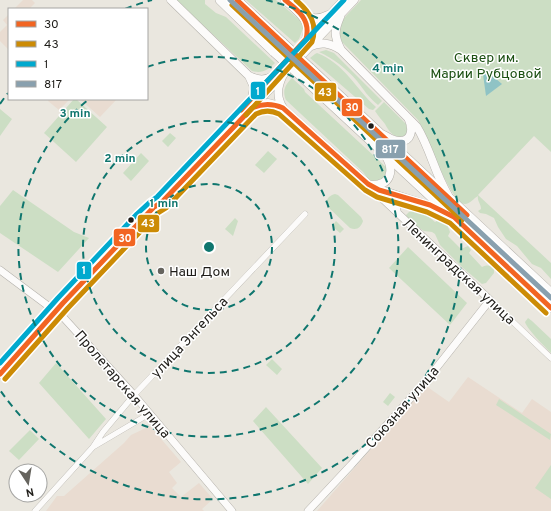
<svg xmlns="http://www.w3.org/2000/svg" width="551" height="511" viewBox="0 0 551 511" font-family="Overpass,sans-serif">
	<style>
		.industrial { fill: #e9dcd1 }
		.green { fill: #ccdec4 }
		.water { fill: #8fc3c5 }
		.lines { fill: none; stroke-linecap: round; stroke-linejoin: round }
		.minor-casing { stroke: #b5b2ac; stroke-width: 6 }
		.tertiary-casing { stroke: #b5b2ac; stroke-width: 8 }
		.secondary-casing { stroke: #b5b2ac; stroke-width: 9 }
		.trunk-casing { stroke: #b5b2ac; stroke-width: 10 }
		.minor { stroke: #fcfbfa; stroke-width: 5.5 }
		.tertiary { stroke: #fcfbfa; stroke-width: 7 }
		.secondary { stroke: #fcfbfa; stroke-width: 8 }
		.trunk { stroke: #fcfbfa; stroke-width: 9 }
		.trunk-bridge-casing { stroke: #b5b2ac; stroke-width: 10; stroke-linecap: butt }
		.trunk-bridge { stroke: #fcfbfa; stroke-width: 9 }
		.bus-1-casing { stroke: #fff; stroke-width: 8 }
		.bus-2-casing { stroke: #fff; stroke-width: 8 }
		.bus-3-casing { stroke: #fff; stroke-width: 8 }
		.bus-4-casing { stroke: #fff; stroke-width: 8 }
		.bus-1 { stroke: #f26522; stroke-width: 5 }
		.bus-2 { stroke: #cc8b05; stroke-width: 5 }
		.bus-3 { stroke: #00a9ce; stroke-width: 5 }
		.bus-4 { stroke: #89a0ae; stroke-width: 5 }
		.ring { fill: none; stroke: #0f766e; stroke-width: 2; stroke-dasharray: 7 5 }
		.bus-dot { fill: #1f1d19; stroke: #fff; stroke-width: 1.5 }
		.poi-dot { fill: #66645e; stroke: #fff; stroke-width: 1.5 }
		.labels { text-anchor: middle; stroke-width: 3; stroke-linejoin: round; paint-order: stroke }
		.park-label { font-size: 14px; fill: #1c5013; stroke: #fff }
		.poi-label { font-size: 14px; fill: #1f1d19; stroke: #fff; text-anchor: start }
		.street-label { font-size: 14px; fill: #1f1d19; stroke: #fff }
		.centre { fill: #0f766e; stroke: #fff; stroke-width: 2 }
		.ring-label { font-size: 12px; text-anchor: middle; font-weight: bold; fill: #0f766e; stroke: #fff; stroke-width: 3; stroke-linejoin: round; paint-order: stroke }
		.line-badge { stroke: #fff; stroke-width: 1.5 }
		.badge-label { font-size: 11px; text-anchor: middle; font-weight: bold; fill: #fff }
	</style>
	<rect width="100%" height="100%" fill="#eae7df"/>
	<!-- industrial -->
	<path class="industrial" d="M23,0H32L35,3L29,9H14Z
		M9,14V50L0,41V32L7,25L3,20Z
		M49,99H70L59,110L48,101Z
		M80,99H117L100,117Z
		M468,377L522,413L532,399L551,412V511H317L426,386L449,402Z
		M150,426L181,462L169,472L177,483L172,488L181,497L199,483L213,499L202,509L204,511H46L57,496H64L124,443L131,435Z"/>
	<!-- green -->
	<path class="green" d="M176,0H205V4L216,13L226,17L275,63C268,70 262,74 252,71Z
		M246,0H276L302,22L304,26L299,39L295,43Z
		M361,0H551V152L534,136L478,195L551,263V279L541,268L532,264L517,246L506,239L498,227L494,218L486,214L480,213L478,211L481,209C481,204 477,201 478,196C474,198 470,204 465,204C451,204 426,134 418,120L342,42L337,30L345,17Z
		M326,50L334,53L382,101L378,105C367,96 365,91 357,81C347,69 333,58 319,52Z
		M317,53C344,63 356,89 376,107L373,110L369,109L310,58L315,54Z
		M292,78L304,89L305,92L387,168C385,180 380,182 369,180L363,172L286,100C282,91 285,85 292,78Z
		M74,99H76L107,127L76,162L44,133Z
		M384,102L406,124L408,127L407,134C397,142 389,132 385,124C382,120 378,116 375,111Z
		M0,109L12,119L0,136Z
		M170,133L176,138L168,147L162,141Z
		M268,151L277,159L264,173L255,165Z
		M141,153L149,161L131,181L123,173Z
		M13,190L74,232L89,238L58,272L0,233V206Z
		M335,194L338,195L361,217L363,221C361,227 357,231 350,228L328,207C325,200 328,196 335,194Z
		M420,209L435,222L440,219L447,224L450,232L448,236L461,249L468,246L471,250L469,253L482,267C487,265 490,265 494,268V273L486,283L482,284L463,268L440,245L435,234L432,232L424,231L416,226L407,218L406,215L409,212Z
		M235,218L238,221L233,236L225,229Z
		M336,221L344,229L340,233L332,226Z
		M408,247L467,303L450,325L389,268Z
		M528,318L532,321L551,339V353C545,347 527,329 525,322Z
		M272,359L282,369L277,375L266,365Z
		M56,363L106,419L89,439L39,383Z
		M390,393L395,397L388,406L383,402Z
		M499,399L551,434L550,440L496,405Z
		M266,407L322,468L308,484L253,421Z
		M30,430L39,439L19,460L9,451Z
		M551,465V499L535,488Z"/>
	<!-- water -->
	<path class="water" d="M482,67L502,84L486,96Z"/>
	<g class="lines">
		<!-- minor casing -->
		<g class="minor-casing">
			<path id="minor" d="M490,300L551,358
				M93,447L149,414
				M35,511L93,447L103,432L134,395L305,214"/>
		</g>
		<!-- tertiary casing -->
		<g class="tertiary-casing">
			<path id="tertiary" d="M398,214C395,206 396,200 405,198
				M0,270L63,317L134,395L232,511
				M308,511L351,465L426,381L490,300L370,187"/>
		</g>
		<!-- secondary casing -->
		<g class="secondary-casing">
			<path id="secondary" d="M171,0L249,76L254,87L252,99
				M285,0C297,11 313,21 306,39
				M302,15C311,19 319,20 328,15
				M340,17C334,31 334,36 341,50
				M309,47C321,41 330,43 341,50L417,127C430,148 435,174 448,195
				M249,76C258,80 265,81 273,76L344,0
				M255,96L273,76
				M254,106L268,103L280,106L368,184C393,197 421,200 446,213
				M283,108C276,97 277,87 283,75L354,0
				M384,135C388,137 393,141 399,141C412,142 413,129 409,120
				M371,185C391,186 395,170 385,155
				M154,207L157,199L244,107
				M0,374L63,303L142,219L154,207L161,203L283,75"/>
		</g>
		<!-- trunk casing -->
		<g class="trunk-casing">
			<path id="trunk" d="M220,0L274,52
				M237,0L283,43
				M310,68L551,293
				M302,77L551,308"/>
		</g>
		<!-- minor -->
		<use href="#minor" class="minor"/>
		<!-- tertiary -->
		<use href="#tertiary" class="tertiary"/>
		<!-- secondary -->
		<use href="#secondary" class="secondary"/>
		<!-- trunk -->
		<use href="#trunk" class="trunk"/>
		<!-- trunk-bridge casing -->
		<g class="trunk-bridge-casing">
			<path id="trunk-bridge" d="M283,43L310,68
				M274,52L302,77"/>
		</g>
		<!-- trunk-bridge -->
		<use href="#trunk-bridge" class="trunk-bridge"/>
		<!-- bus-1 casing -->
		<g class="bus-1-casing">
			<path id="bus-1" d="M237,0L467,215
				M241,110L306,39C311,20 299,11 285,0
				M0,374L63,303L154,207L161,203L252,108C263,103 272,103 283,108L368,184L379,190L430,205L454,217L551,308"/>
		</g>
		<!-- bus-2 casing -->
		<g class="bus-2-casing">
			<path id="bus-2" d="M232,5L462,220
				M246,115L312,42C318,24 310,12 296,0
				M5,379L68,308L158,213L166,208L256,114C264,110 271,110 279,114L365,190L377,197L427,212L450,223L546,313"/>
		</g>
		<!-- bus-3 casing -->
		<g class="bus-3-casing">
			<path id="bus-3" d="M0,363L58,298L137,214L150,202L157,197L344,0"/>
		</g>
		<!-- bus-4 casing -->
		<g class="bus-4-casing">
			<path id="bus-4" d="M230,0L551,298"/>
		</g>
		<!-- bus-1 -->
		<use href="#bus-1" class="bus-1"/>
		<!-- bus-2 -->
		<use href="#bus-2" class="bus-2"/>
		<!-- bus-3 -->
		<use href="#bus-3" class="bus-3"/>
		<!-- bus-4 -->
		<use href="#bus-4" class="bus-4"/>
	</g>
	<!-- distance rings -->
	<g class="ring">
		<circle cx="209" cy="247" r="63"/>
		<circle cx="209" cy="247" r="126"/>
		<path d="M147 67A190 190 0 1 1 89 99"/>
		<path d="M0 104A253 253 0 0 1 8 93M125 9A253 253 0 0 1 152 0M266 0A253 253 0 1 1 0 390"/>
	</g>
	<!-- markers -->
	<g class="bus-dot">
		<circle cx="371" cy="126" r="3.5"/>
		<circle cx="131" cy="220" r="3.5"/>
	</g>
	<circle class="poi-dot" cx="161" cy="271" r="4"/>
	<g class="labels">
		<!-- park labels -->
		<g class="park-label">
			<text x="486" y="62">Сквер им.<tspan x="486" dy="16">Марии Рубцовой</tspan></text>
		</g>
		<!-- poi labels -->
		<g class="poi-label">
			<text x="169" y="276">Наш Дом</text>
		</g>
		<!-- street labels -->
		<g class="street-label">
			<text transform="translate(459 271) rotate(43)" y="5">Ленинградская улица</text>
			<text transform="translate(189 337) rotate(-47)" y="5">улица Энгельса</text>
			<text transform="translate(123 384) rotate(49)" y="5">Пролетарская улица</text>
			<text transform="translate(402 407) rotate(-49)" y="5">Союзная улица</text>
		</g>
	</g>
	<circle cx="209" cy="247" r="6" class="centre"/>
	<g class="ring-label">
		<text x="388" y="72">4 min</text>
		<text x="75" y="117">3 min</text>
		<text x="120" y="162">2 min</text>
		<text x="164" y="207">1 min</text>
	</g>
	<g class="line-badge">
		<rect x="250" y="81" width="16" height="19" rx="4" fill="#00a9ce"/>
		<rect x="314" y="82" width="23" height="20" rx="4" fill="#cc8b05"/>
		<rect x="341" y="98" width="22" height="19" rx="4" fill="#f26522"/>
		<rect x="375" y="139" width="31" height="20" rx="4" fill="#89a0ae"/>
		<rect x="137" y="214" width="23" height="19" rx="4" fill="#cc8b05"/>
		<rect x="113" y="228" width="23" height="19" rx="4" fill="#f26522"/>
		<rect x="76" y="261" width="16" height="19" rx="4" fill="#00a9ce"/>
	</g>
	<g class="badge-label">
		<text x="258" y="95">1</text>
		<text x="325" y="96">43</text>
		<text x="352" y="111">30</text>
		<text x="390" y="153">817</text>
		<text x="148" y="227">43</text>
		<text x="125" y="242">30</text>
		<text x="84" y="274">1</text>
	</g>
	<!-- legend -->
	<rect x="8" y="8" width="140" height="92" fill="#ffffff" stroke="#a5a5a3"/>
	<rect x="16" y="21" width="20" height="6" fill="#f26522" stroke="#a5a5a3"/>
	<text x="44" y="28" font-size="12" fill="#1f1d19">30</text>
	<rect x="16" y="41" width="20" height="6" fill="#cc8b05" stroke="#a5a5a3"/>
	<text x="44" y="48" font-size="12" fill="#1f1d19">43</text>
	<rect x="16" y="61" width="20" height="6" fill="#00a9ce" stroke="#a5a5a3"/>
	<text x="44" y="68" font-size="12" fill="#1f1d19">1</text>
	<rect x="16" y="81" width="20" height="6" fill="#89a0ae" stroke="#a5a5a3"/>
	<text x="44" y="88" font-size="12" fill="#1f1d19">817</text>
	<!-- north arrow -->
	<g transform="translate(28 483) rotate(168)"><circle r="19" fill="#ffffff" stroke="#a5a5a3"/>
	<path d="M0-3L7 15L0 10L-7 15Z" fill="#66645e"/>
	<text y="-6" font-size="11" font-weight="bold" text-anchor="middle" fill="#1f1d19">N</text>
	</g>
</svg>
